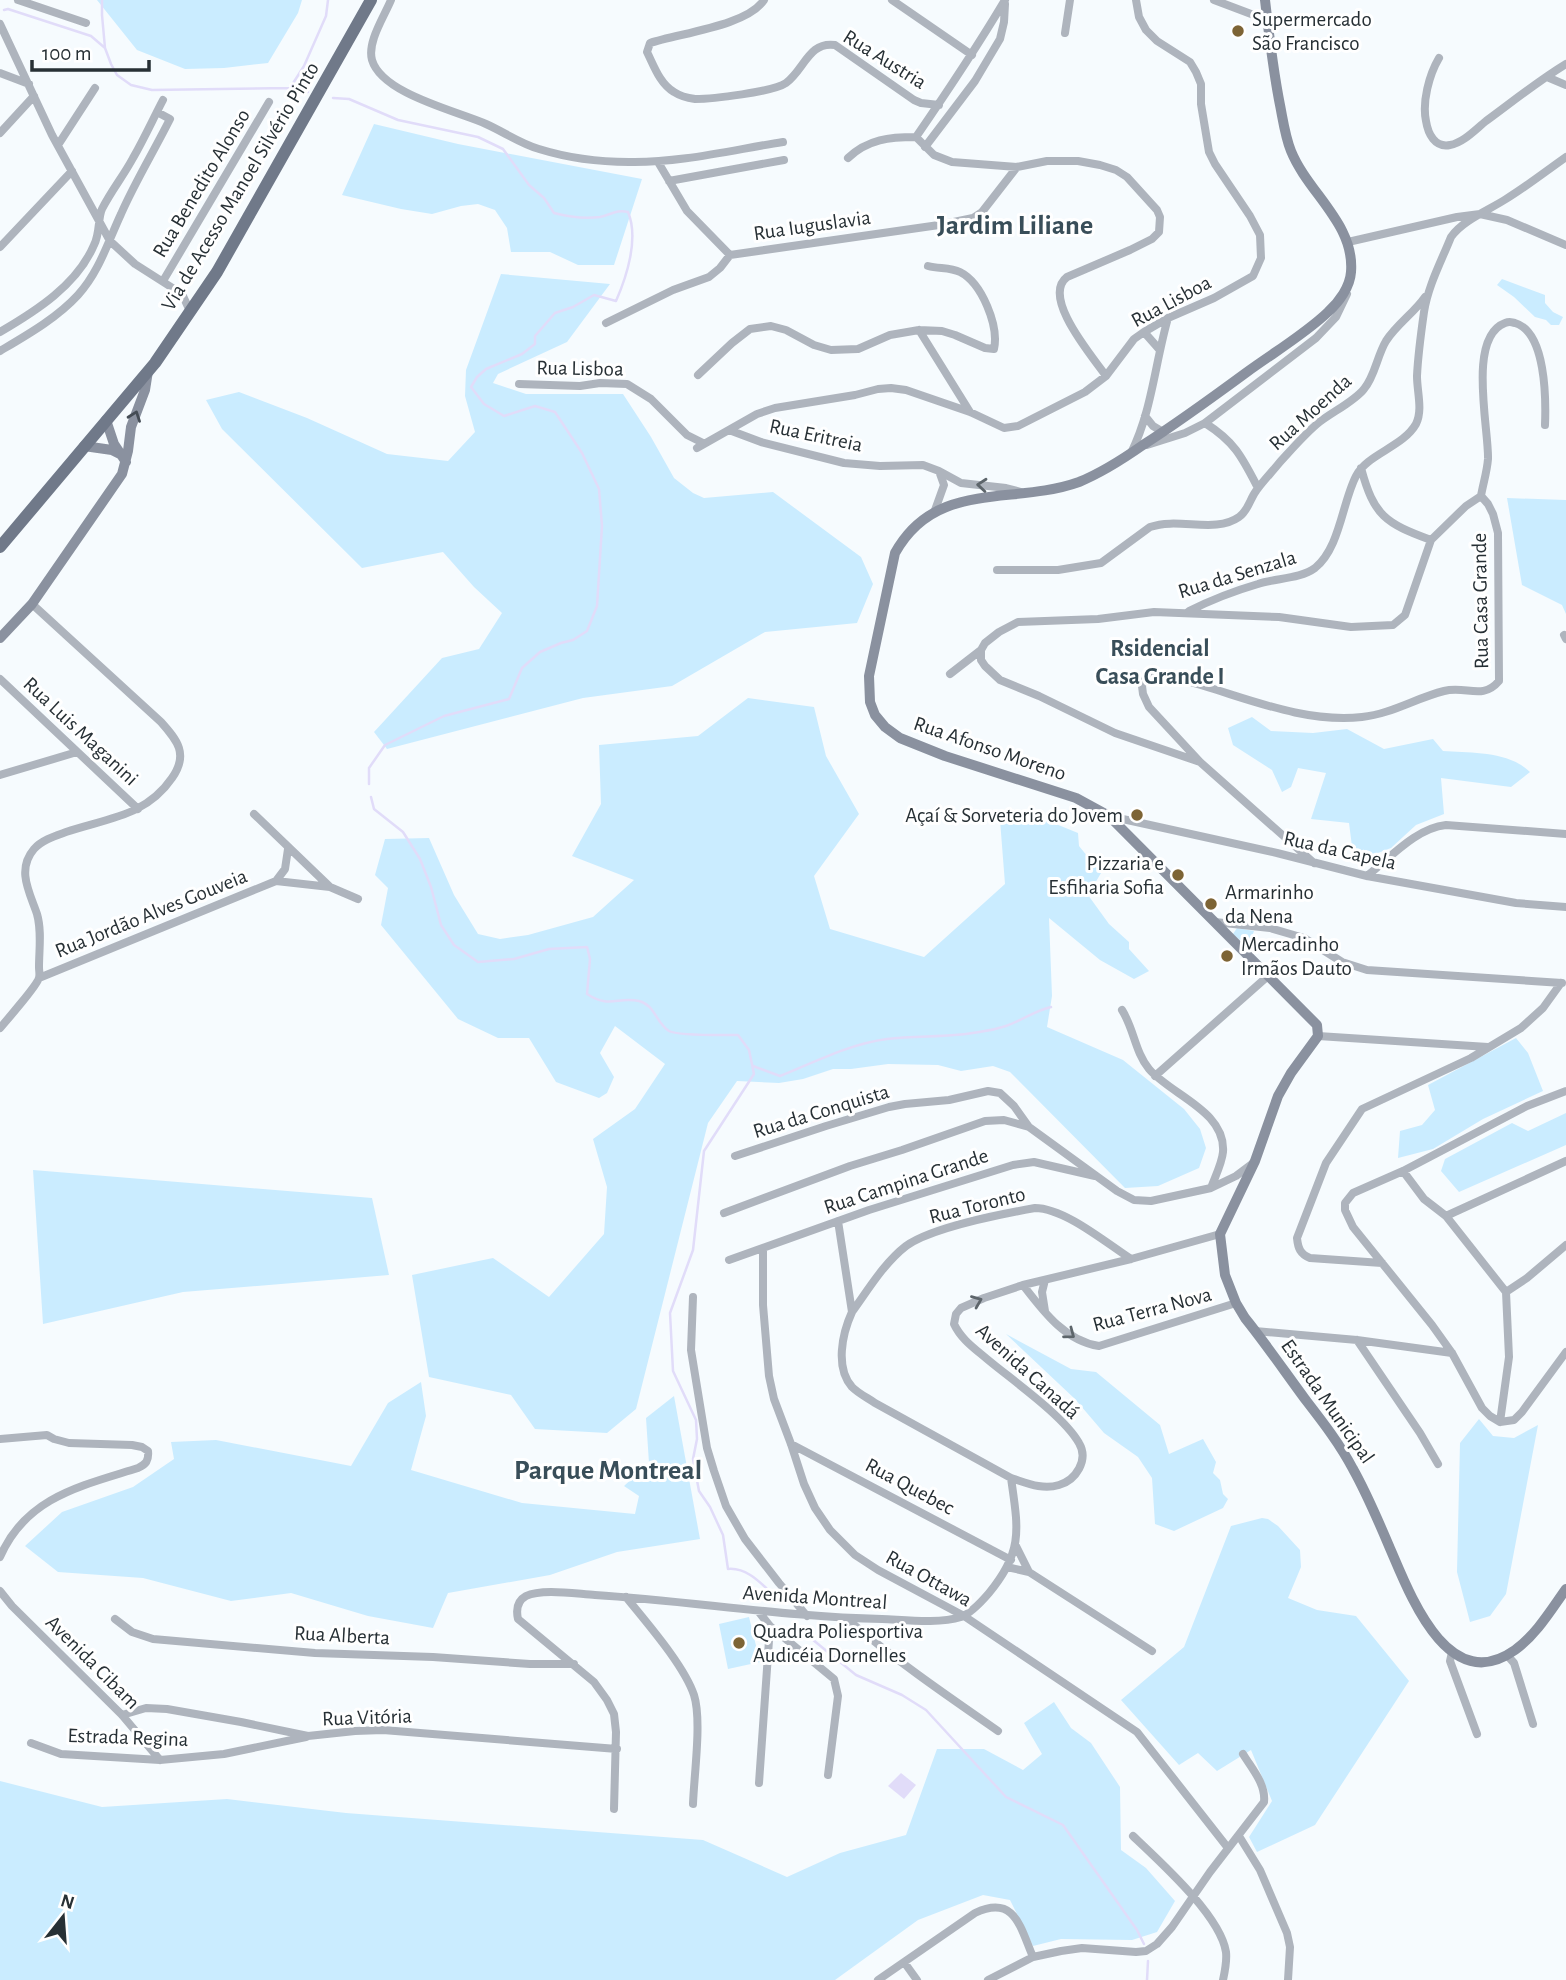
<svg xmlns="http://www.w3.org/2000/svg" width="1566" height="1980" viewBox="0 0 1566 1980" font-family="'Alegreya Sans',sans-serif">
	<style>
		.green { fill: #caecff }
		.water { fill: #e1dcf9 }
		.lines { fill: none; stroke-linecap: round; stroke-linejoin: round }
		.stream { stroke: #e1dcf9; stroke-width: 2.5 }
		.street { stroke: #aeb4bd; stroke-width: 8 }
		.secondary { stroke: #8a919f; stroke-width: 10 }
		.primary { stroke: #707989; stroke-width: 12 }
		.oneway { stroke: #454d55 }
		.oneway2 { stroke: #5d656b }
		.poi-dot { fill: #7d6435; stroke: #fff; stroke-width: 2.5 }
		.labels { text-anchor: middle; stroke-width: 6; stroke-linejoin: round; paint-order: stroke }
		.poi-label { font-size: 21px; fill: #273035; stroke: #fff; text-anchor: start }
		.street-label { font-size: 21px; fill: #273035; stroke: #fff }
		.quarter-label { font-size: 24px; font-weight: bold; fill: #394e59; stroke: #fff }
		.district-label { font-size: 28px; font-weight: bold; fill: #394e59; stroke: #fff }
	</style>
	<rect width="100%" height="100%" fill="#f6fbfe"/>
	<!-- green -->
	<path class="green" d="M97,0H302L298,13L268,63L224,68L185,69L137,50Z
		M374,124L458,144L642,179L614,265H578L550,252H511L507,228L495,210L478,204L461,206L432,214L401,209L342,195Z
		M501,274L610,284L567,342L498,374L493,383L526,394H623L651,437L674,478L693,493L704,498L773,492L861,557L873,584L857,623L765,632L672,686L583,698L387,749L374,732L442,658L479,649L502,613L474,587L443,552L362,568L222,429L206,400L239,392L307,418L387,454L448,461L475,432L465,396L466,370Z
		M1502,279L1545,295V303L1553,312L1563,317L1559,325H1551L1546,320L1535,317L1514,297L1497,285Z
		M1507,498L1566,500V614L1562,605L1522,585Z
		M748,698L814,707L826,756L859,814L814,876L830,929L924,957L1005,884L1000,820L1026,815L1051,822L1078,833L1079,846L1101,873L1088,895L1109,924L1129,942V949L1149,971L1134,979L1100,960L1049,918L1052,996L1047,1027L1123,1060L1184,1109L1200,1129L1206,1148L1199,1168L1158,1186L1125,1188L1010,1072L993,1066L961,1071L938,1065L888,1064L851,1069H833L803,1079L779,1083L737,1081L708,1123L636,1409L607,1433L535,1429L511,1395L429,1377L412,1275L493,1258L549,1297L604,1234L607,1187L593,1139L635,1109L665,1064L615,1026L600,1053L614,1077L607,1093L599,1098L556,1082L529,1038H498L458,1019L381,925L388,888L375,875L385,839L429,838L454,895L478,934L500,939L528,935L593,917L634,880L572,856L601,804L599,745L698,736Z
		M1252,717L1271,731L1313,733L1347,729L1384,749L1433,739L1443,751C1471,753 1509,751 1530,772L1511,787L1441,778L1444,814L1416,825L1391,848L1354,862L1349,823L1311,819L1326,773L1298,768L1291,787L1282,792L1272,770L1233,745L1228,728Z
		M1237,928L1254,931L1248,947L1233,934Z
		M1516,1038L1528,1053L1543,1091L1483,1119L1433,1149L1398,1158L1400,1131L1422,1125L1435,1110L1428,1085Z
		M1566,1113V1145L1459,1192L1441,1171L1445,1159L1512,1123L1528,1131Z
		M33,1170L372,1198L389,1275L183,1292L43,1324Z
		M1006,1334L1071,1369L1096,1372L1160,1425L1169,1454L1203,1439L1216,1462L1213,1473L1220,1480L1223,1494L1228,1499L1223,1508L1174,1531L1155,1524L1152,1478L1138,1457L1104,1433L1075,1399Z
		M421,1382L426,1416L411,1470L522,1503L635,1514L639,1496L624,1486L649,1463L646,1418L674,1396L700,1539L617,1552L550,1575L448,1593L433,1628L368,1616L291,1593L231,1601L143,1578L58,1572L25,1546L62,1512L133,1487L174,1459L171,1442L216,1440L351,1466L388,1403Z
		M1479,1419L1493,1436L1514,1438L1538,1425L1506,1594L1490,1616L1470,1622L1457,1572L1460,1443Z
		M1262,1518L1268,1519L1278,1526L1300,1550L1301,1567L1288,1598L1317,1610L1356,1616L1409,1681L1315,1825L1257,1852L1249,1837L1272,1801L1251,1750L1217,1771L1198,1753L1179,1765L1121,1700L1184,1647L1231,1526Z
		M749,1617L760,1662L728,1669L719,1624Z
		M1054,1702L1071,1728L1091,1743L1120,1787L1121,1850L1146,1868L1175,1901L1157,1932L1132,1940L1061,1939L1033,1946L1010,1900L983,1895L918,1920L835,1980H0V1781L102,1807L227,1799L346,1813L703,1840L787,1877L840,1853L906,1835L937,1749H984L1023,1770L1042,1754L1024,1723Z"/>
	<!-- water -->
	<path class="water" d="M901,1773L916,1785L904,1799L888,1786Z"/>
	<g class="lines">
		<!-- stream -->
		<path class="stream" d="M102,0V15L105,48
			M4,10L8,9L91,36L105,48L111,64L117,75L131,85L152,90L290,88L308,92
			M290,88L304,66L326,16L328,0
			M333,98L349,99L398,120L478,137L503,149L529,185L544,198L554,213C569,217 584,219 600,217C610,215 617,209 628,212C639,238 627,276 616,301L594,295L573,307L555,313L535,336V344L522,354L486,369L477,377L471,387L484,404L504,416L535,406L555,412L582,453L599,489L602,526L597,606L587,631L573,640L561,643L540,652L522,668L509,699L444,716L385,745L369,768V784
			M371,797L374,809L403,832L420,859L431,887L441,925L454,945L478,962L514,959L549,949L587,947L590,959L587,994C610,1009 618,996 639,1001C655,1005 656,1023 669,1031C678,1036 724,1035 738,1035L749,1050L754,1074L704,1151L693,1250L670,1313L673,1371L696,1420L697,1439L693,1459L699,1491L710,1507L723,1535L728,1569C749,1567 764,1587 779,1600
			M753,1066L780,1076C815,1062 849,1044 887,1039C918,1035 949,1038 979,1032C988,1031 997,1029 1006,1026C1021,1021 1034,1011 1051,1007
			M796,1626L856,1675L902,1695L926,1710L1006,1797L1063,1825L1137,1930L1144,1944
			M1147,1980L1148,1961"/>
		<!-- street -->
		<path class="street" d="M18,0L86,23
			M391,0C384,17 367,42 372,60C382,94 457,111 486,124C504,132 521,144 539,149C568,158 599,162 629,162C680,163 732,150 783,142
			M764,0C747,26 680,33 650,43L647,52C654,66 660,84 674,92C680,96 688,98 695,99C712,99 773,92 786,83C804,70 809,41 835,45L914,100L921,103L939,105
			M892,0L972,55
			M1214,0L1267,20
			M0,24L52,135L110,241L135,264L182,294L190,311
			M1065,33L1070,0
			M1439,58C1429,75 1422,102 1426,121C1428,134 1435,148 1450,145C1463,143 1476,129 1486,121C1512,102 1538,81 1566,64
			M0,73L29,84
			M1547,77L1566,85
			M0,133L34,96
			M916,137L934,155L952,162L1017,167L1047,161H1078L1100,165L1116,170L1127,177L1157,210L1160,217L1159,232L1152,239L1130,250L1067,277C1041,297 1092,356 1106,376
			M58,145L95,88
			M925,147L975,81L1000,39L1004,22L1005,4
			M848,158C868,139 890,137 916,137C947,92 977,47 1005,0
			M658,162L687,211L730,255
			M669,181L784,160
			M1348,242L1457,217L1480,214L1507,220L1566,245
			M0,247L72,171
			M163,281L269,102
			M606,323L673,290L709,277L720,268L730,255L939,225L973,218L982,212L1017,167
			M919,330L970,412
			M0,332C36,311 77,285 94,245C100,234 98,217 102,209C111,191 124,175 133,158C144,139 153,119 163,100
			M1144,332L1159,349
			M0,351C27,335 57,318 78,295C99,272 108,242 121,214C135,182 154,151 170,119L157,112
			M698,375L732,343L750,329L771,326L786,330L814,345L831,350L858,349L890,335L919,330L942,331L955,335L985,348L994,349C999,326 982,283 960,272C950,267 939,269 928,266
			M519,384L580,386L600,383L627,384L651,399L687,435L703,443
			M1145,416L1153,426L1163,432
			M1205,423C1235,442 1242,457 1258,488
			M729,430L761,442L844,463L880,466L923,465L939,471L961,483L1006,488L1021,492
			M1147,445L1185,433L1205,423L1316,338L1336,317L1347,294
			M697,448L757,414L775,408L855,395L878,389L891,388L906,390L970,412L1004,428L1018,426L1085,392L1106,376L1134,339L1144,332L1168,318L1214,298L1253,276L1261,258L1260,235L1250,216L1215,164L1209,152L1201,104V84L1196,72L1190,62L1157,41L1146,30L1139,17L1136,0
			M1131,453C1152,411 1155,363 1168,318
			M1361,468C1374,516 1385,523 1431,540
			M1481,496C1483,484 1487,472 1488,459C1489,429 1467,337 1505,323C1510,321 1510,322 1515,323C1546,332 1546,399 1545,425
			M935,510L944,485L939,471
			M997,570H1058L1101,563L1150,527C1179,517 1215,534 1239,517C1248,511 1250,499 1256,491C1263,481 1272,472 1280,462C1292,449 1304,435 1317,424C1330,413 1354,402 1364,389C1375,376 1377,356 1386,341C1397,324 1414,313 1425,297
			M1189,611C1211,600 1234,591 1258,584C1276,578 1300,579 1315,568C1340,548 1342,503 1356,476C1367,454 1403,447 1416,424C1423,410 1417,392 1417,376C1418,355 1421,333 1424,312C1428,286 1441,262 1451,237C1463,220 1489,210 1506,199C1527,186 1546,171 1566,157
			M1564,635L1566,639
			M950,674L981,650
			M0,679L138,809
			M1200,762L1115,733L1039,696L1000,680L985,666L981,660V650L985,643L999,632L1018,622L1098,619L1154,612L1279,617L1351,627L1393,625L1405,615L1431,540L1466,506L1481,496
			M0,775L77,752
			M254,814L330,887
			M1109,816L1277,853L1367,876L1516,903L1566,907
			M1314,863L1200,762L1149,707L1143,694L1142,686L1146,677L1149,675L1157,674C1173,678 1188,681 1204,686C1254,701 1308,723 1362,717C1391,714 1416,698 1444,691C1466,685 1482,701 1499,681L1498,533L1493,514L1488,504L1481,496
			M1367,876C1390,858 1416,828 1446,825L1566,834
			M276,881L285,869L288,849
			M1215,922L1270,928L1304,938L1342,962L1367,970L1562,983
			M39,978L276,881L330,887L358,899
			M1122,1010C1134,1029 1135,1052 1149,1069C1171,1095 1226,1111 1223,1152C1222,1163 1215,1177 1211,1188
			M0,1028C7,1020 37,985 39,978C40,974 39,971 39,967C39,950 42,931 37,914C30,893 16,870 34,849C42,840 55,836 66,832C108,818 146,816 172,778C189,754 177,740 161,722L32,604
			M1318,1036L1488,1047
			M1155,1076L1268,976
			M735,1156L826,1126L889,1107L905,1104L949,1100L988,1091L1000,1093L1014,1106L1029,1127L1117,1191L1134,1200L1151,1201L1211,1188L1236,1176L1252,1164
			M1403,1171L1424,1199L1446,1216L1506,1292
			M724,1213L850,1166L902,1150L985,1121L1004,1120L1029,1127
			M1446,1216L1566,1161
			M838,1221L852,1312C842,1334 835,1368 852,1387C859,1394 868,1398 875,1403L1011,1478C1027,1483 1042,1490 1059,1485C1076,1480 1089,1460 1079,1443C1064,1416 1012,1380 987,1359C974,1348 961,1339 954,1324L956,1314L961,1308L984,1298L1023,1285L1131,1259L1220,1234
			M763,1250V1305L769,1376L774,1399L791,1444L804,1484L815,1508L830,1530L855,1555L878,1570L964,1616L1137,1732L1228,1848
			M729,1260L869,1210L1013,1165L1034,1162L1095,1176
			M1382,1263L1310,1258C1300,1254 1298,1248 1297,1238L1326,1163L1362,1109L1471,1058L1521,1028L1543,1008L1561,983
			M1023,1285C1043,1311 1065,1341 1099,1346L1236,1303
			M1506,1292L1527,1278L1566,1245
			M693,1297L691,1350L707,1448L714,1471L726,1506L745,1539L779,1583L807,1616
			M1045,1311L1042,1292L1045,1280
			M852,1312C868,1290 884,1263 906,1246C932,1227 1002,1214 1035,1208C1064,1208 1105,1242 1131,1259
			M1255,1331L1357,1340L1452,1353
			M1357,1340L1420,1433L1438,1464
			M1500,1422L1490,1416L1482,1408L1452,1353L1432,1325L1353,1227L1345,1210V1203L1353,1193L1403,1171L1527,1106L1566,1091
			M1500,1422L1509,1357L1506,1292
			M1500,1422L1514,1420L1522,1412L1566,1352
			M0,1439L47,1435L54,1439L69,1443L132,1445L142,1447L148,1451C149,1461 146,1464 138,1468C81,1486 26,1497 0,1557
			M791,1444L1011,1560
			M1016,1546L1029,1572L1152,1651
			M1007,1567L1029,1572
			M0,1591L12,1606L122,1715L160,1760
			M626,1597C646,1622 684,1665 694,1695C702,1720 694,1775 693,1804
			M758,1611L770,1626L759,1783
			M115,1619L132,1632L153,1639L315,1653L433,1657L530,1664H574
			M847,1619C895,1660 946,1695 998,1731
			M770,1626L834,1679L838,1696L828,1775
			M1452,1652L1450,1661L1477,1734
			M1507,1655L1514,1663L1533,1724
			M122,1715L146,1708L167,1709L241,1722L308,1736L355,1731L383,1730L617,1749
			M31,1743L61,1754L160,1760L224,1754L306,1737
			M614,1809L616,1732L614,1714L607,1700L594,1682L518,1619C516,1610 517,1601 526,1596C542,1588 577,1594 595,1595C691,1601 786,1617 882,1619C906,1620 939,1624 961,1617C971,1613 983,1600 989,1593C1024,1551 1018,1528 1011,1478
			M1133,1836C1160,1862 1220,1915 1226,1952C1227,1961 1225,1971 1223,1980
			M1239,1836L1260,1870L1287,1933L1290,1947L1288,1980
			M904,1962L917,1980
			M878,1980L975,1913C1015,1894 1020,1927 1033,1957
			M988,1980L1033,1957L1061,1951L1082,1948L1136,1952L1146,1951L1157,1944L1172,1927L1210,1872L1264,1802C1266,1784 1252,1769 1243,1754"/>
		<!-- secondary -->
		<path class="secondary" d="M1265,0C1269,35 1273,70 1280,105C1283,120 1285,136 1291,151C1308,193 1355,224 1351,272C1350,287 1339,302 1328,312C1305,334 1273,353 1247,372C1213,397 1179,422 1143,445C1123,459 1101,473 1079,482C1012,506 936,479 895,553L869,676L870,702L875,715L885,727L900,738L945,756L1076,798L1109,816L1317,1025L1318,1036L1291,1073L1278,1096L1255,1161L1220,1234L1225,1275L1236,1303L1245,1318C1266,1344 1285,1372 1305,1399C1322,1421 1340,1444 1353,1469C1367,1494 1378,1520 1389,1546C1409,1592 1447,1698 1515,1650C1536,1635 1551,1610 1566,1589
			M106,420L114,444L126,462
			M84,446L112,450L120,454
			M0,638L32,604L122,474L128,451L131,427L145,390L148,371"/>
		<!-- primary -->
		<path class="primary" d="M0,547L155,363L217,272L371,0"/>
	</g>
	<!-- one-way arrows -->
	<defs><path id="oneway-chevron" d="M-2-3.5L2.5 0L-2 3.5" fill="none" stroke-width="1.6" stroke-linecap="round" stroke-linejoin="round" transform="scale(1.75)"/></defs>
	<use class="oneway" href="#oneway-chevron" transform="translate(135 416) rotate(-70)"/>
	<g class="oneway2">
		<use href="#oneway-chevron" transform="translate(982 485) rotate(-175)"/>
		<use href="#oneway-chevron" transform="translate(977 1301) rotate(-22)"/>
		<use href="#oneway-chevron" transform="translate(1070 1334) rotate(37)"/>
	</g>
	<!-- markers -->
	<g class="poi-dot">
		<circle cx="1238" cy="31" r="7"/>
		<circle cx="1137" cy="815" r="7"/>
		<circle cx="1178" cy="875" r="7"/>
		<circle cx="1211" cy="904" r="7"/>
		<circle cx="1227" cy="956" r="7"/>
		<circle cx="739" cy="1643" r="7"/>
	</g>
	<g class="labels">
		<!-- poi labels -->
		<g class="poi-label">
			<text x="1252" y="26">Supermercado<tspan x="1252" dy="24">São Francisco</tspan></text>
			<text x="1123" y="822" text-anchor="end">Açaí &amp; Sorveteria do Jovem</text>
			<text x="1164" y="870" text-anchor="end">Pizzaria e<tspan x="1164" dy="24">Esfiharia Sofia</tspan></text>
			<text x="1225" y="899">Armarinho<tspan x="1225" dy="24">da Nena</tspan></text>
			<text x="1241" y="951">Mercadinho<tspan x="1241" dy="24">Irmãos Dauto</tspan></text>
			<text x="753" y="1638">Quadra Poliesportiva<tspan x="753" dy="24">Audicéia Dornelles</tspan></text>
		</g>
		<!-- street labels -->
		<g class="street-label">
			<text transform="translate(885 59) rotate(32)" y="7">Rua Austria</text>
			<text transform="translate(201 183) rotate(-59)" y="7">Rua Benedito Alonso</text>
			<text transform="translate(240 186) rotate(-59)" y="7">Via de Acesso Manoel Silvério Pinto</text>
			<text transform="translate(812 225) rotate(-8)" y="7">Rua Iuguslavia</text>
			<text transform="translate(1171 301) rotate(-28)" y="7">Rua Lisboa</text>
			<text transform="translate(580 368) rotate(1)" y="7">Rua Lisboa</text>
			<text transform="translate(1310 412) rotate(-42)" y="7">Rua Moenda</text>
			<text transform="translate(816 435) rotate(12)" y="7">Rua Eritreia</text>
			<text transform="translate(1237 574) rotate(-17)" y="7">Rua da Senzala</text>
			<text transform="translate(1480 601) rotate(-91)" y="7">Rua Casa Grande</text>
			<text transform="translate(81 731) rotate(43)" y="7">Rua Luis Maganini</text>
			<text transform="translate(990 748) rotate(19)" y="7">Rua Afonso Moreno</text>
			<text transform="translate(1340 850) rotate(13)" y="7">Rua da Capela</text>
			<text transform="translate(151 913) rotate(-22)" y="7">Rua Jordão Alves Gouveia</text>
			<text transform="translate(821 1111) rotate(-17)" y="7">Rua da Conquista</text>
			<text transform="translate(906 1181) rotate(-18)" y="7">Rua Campina Grande</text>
			<text transform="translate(977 1205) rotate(-14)" y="7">Rua Toronto</text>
			<text transform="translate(1152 1309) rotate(-15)" y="7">Rua Terra Nova</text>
			<text transform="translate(1028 1371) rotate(42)" y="7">Avenida Canadá</text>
			<text transform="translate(1328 1401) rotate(55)" y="7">Estrada Municipal</text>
			<text transform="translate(910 1486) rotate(28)" y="7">Rua Quebec</text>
			<text transform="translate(929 1578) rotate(29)" y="7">Rua Ottawa</text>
			<text transform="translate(815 1597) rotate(4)" y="7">Avenida Montreal</text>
			<text transform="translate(342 1635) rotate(3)" y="7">Rua Alberta</text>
			<text transform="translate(93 1662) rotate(45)" y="7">Avenida Cibam</text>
			<text transform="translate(367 1717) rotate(-2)" y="7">Rua Vitória</text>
			<text transform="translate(128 1737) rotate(2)" y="7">Estrada Regina</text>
		</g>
		<!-- quarter labels -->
		<g class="quarter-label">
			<text x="1160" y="656">Rsidencial<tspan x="1160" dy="28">Casa Grande I</tspan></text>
		</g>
		<!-- district labels -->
		<g class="district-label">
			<text x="1015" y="234">Jardim Liliane</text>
			<text x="608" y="1479">Parque Montreal</text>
		</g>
	</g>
	<!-- north arrow -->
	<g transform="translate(63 1917) rotate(17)" stroke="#ffffff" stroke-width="5" paint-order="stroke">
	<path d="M0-5L12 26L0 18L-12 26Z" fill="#273035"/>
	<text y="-10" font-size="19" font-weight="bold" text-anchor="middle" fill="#273035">N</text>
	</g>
	<!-- scale -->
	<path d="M32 60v10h117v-10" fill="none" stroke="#273035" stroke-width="3.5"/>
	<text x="42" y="60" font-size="21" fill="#273035" stroke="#ffffff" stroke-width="5" paint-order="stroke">100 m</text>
</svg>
